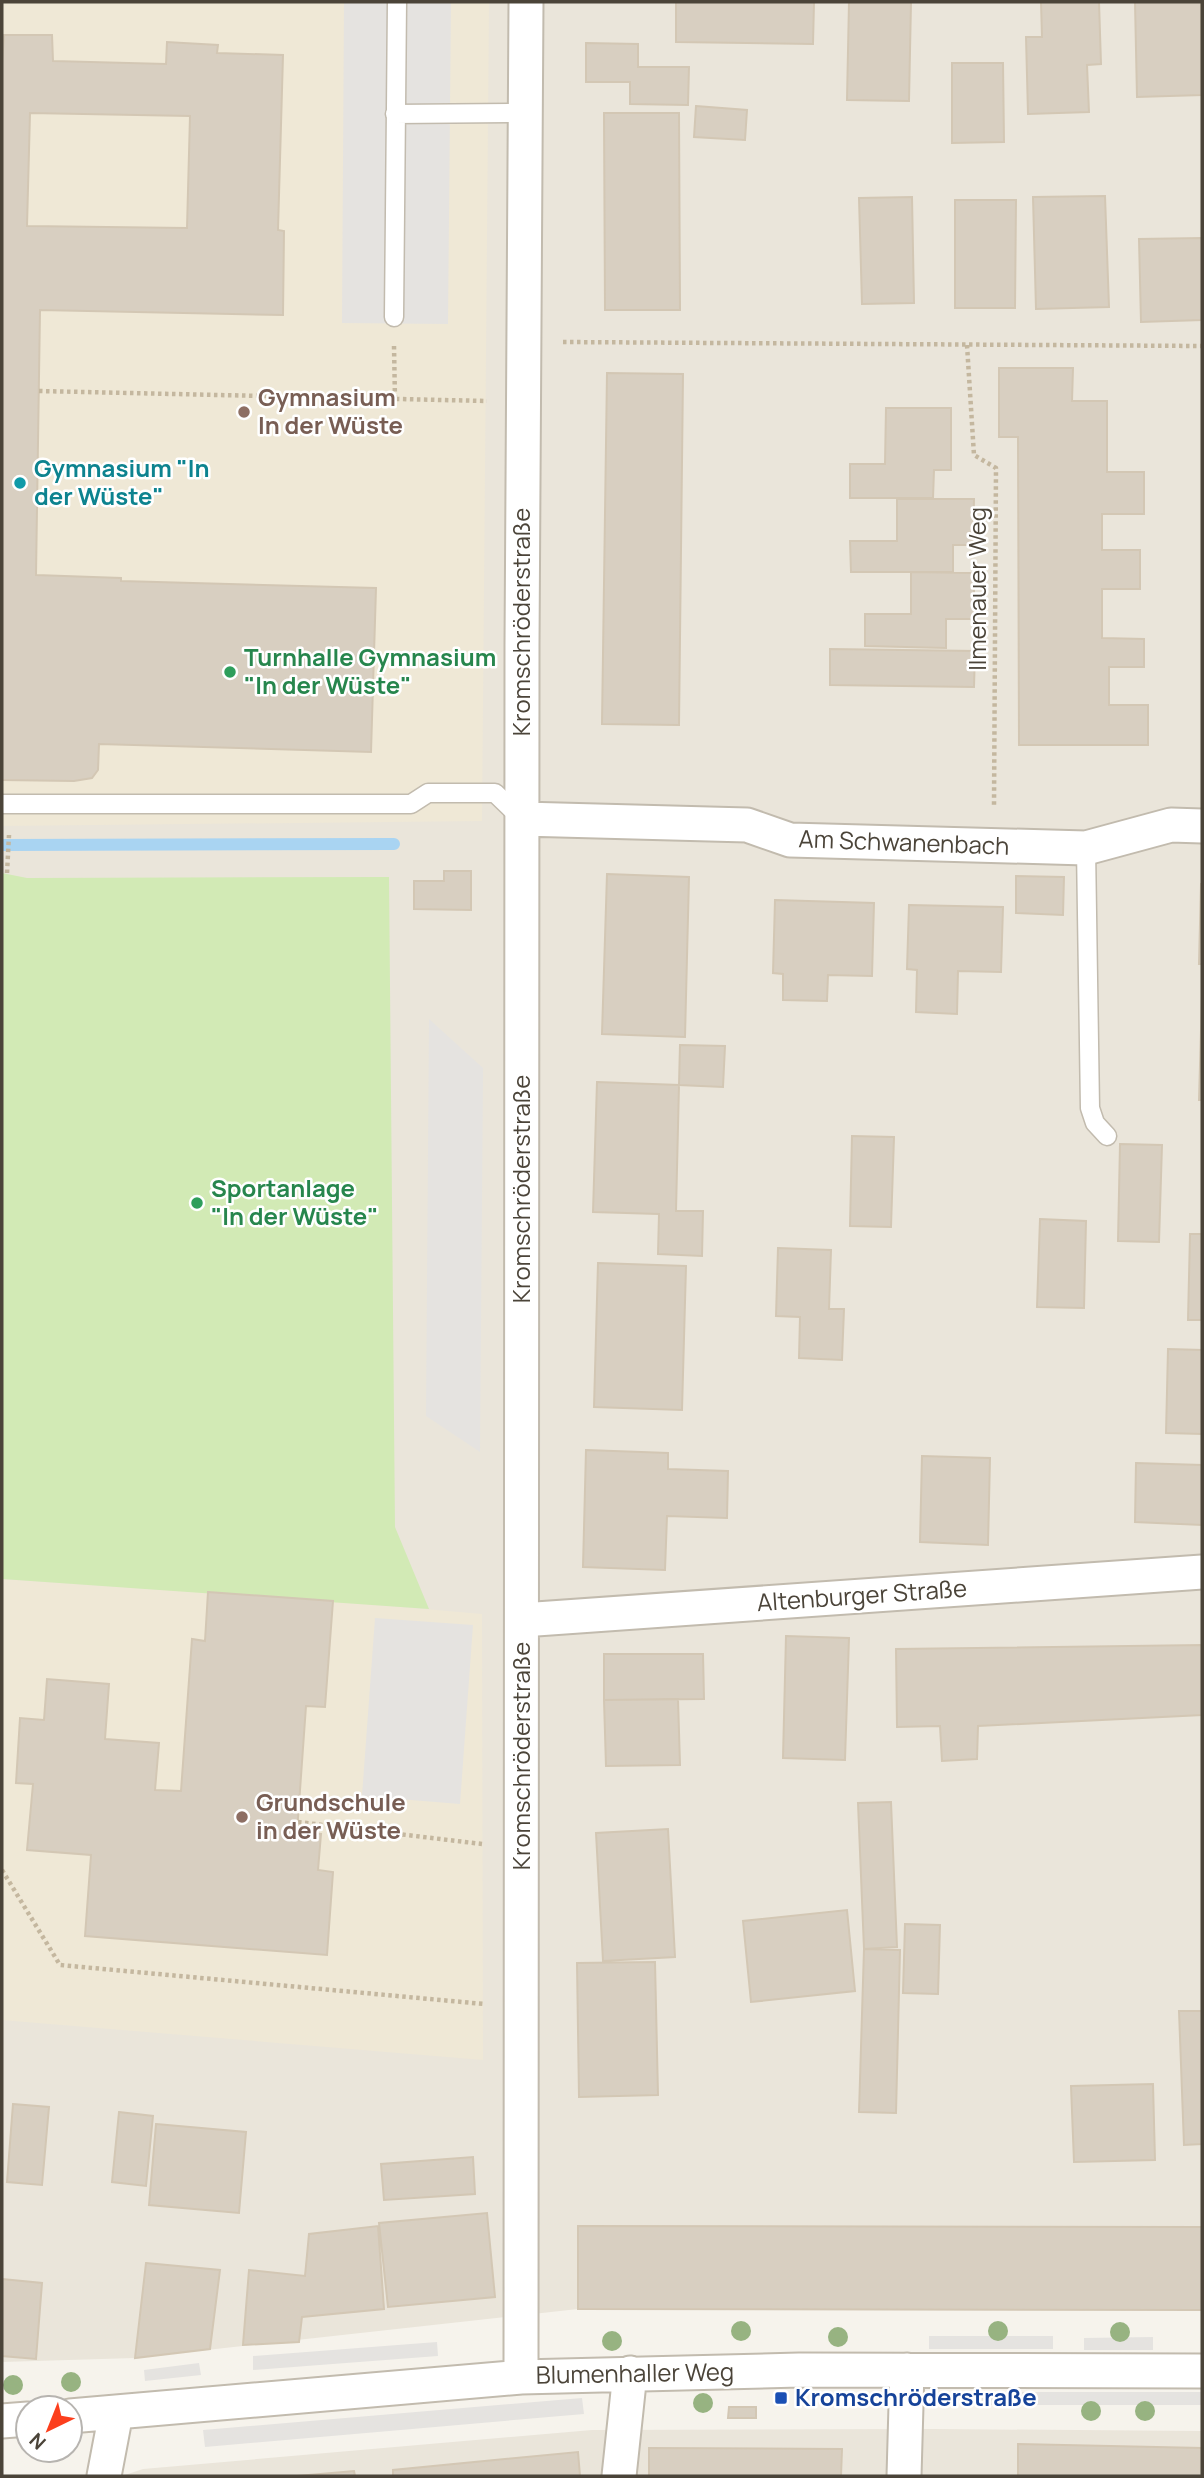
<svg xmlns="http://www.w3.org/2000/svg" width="1204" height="2478" viewBox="0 0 1204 2478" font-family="Manrope,sans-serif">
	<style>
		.residential { fill: #eae5da }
		.education { fill: #efe8d6 }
		.green { fill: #d2eab5 }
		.parking { fill: #e5e3e0 }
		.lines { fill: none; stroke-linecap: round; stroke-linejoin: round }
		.stream { stroke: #a9d4f2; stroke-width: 12 }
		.building { fill: #d8cfc1; stroke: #d3c7b4; stroke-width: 2; fill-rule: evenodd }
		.service-casing { stroke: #c2bbae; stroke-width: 21 }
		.minor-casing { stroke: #c2bbae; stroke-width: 37 }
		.path { stroke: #c4b79f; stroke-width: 4.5; stroke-dasharray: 3.5 3.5; stroke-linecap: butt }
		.service { stroke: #fff; stroke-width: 18 }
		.minor { stroke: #fff; stroke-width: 33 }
		.tree { fill: #97b381 }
		.education-dot { fill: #8d6e63; stroke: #fff; stroke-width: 2.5 }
		.culture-dot { fill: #0f9aa8; stroke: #fff; stroke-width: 2.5 }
		.leisure-dot { fill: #2e9e5b; stroke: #fff; stroke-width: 2.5 }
		.transit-dot { fill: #1a4fb4; stroke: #fff; stroke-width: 2.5 }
		.labels { text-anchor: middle; stroke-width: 5; stroke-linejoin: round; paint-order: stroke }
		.education-label { font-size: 24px; font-weight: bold; fill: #785e54; stroke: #fff; text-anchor: start }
		.culture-label { font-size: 24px; font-weight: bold; fill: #0d838f; stroke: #fff; text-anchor: start }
		.street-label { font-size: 24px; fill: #4b4439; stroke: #fff }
		.leisure-label { font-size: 24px; font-weight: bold; fill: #27864d; stroke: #fff; text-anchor: start }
		.transit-label { font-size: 24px; font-weight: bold; fill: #164399; stroke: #fff; text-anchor: start }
	</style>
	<rect width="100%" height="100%" fill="#f6f3ec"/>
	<!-- residential -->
	<path class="residential" d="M2,2H1202V2310L578,2309L135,2358L2,2362Z
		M932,2429L1202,2431V2476H122L143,2469L592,2430Z"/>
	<!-- education -->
	<path class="education" d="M2,2H489L482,821L2,826Z
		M2,1579L333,1601L482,1614L483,2060L2,2020Z"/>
	<!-- green -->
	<path class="green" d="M2,873L27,878L389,877L395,1527L429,1609L2,1579Z"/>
	<!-- parking -->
	<path class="parking" d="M344,2H451L448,324L342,323Z
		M429,1019L483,1068L480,1452L426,1416Z
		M375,1618L473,1625L460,1804L362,1796Z
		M929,2336H1053V2349H929Z
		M1153,2337V2350H1084V2338Z
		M437,2342L438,2356L253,2370V2356Z
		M199,2363L201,2375L145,2381L144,2370Z
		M965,2392H1202V2405H979Z
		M582,2398L584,2414L205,2447L203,2430Z"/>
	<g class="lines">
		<!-- stream -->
		<path class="stream" d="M2,845L394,844"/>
	</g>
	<!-- building -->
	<path class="building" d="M676,2H814L813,44L676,42Z
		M849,2H911L909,101L847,100Z
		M1041,2H1099L1101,64L1087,65L1089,112L1028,114L1026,37H1042Z
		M1135,2H1201L1202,95L1137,97Z
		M4,35H52L53,61L166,64L167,42L218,45L217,53L283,55L278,230L284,231L283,315L40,310L36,575L121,578V581L376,588L371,752L99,744L98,770L92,778L74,781L2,780V63ZM30,113L190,116L187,228L27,226Z
		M586,43L638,44V67H689L688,105L630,104V82H586Z
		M952,63H1003L1004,142L952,143Z
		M696,106L747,110L745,140L694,137Z
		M604,113H679L680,310H605Z
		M1105,196L1109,307L1036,309L1033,197Z
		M912,197L914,303L862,304L859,198Z
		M955,200H1016L1015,308H955Z
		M1202,238V320L1141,322L1139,239Z
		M999,368H1073L1072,401H1107V472H1144V514H1102V550H1140V589H1102V638L1144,639V667H1109V705H1148V745H1019L1018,437H999Z
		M607,373L683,374L679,725L602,724Z
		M886,408H951V470H934L933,498H850V464H885Z
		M897,499H974L973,545H953V572H851L850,541H897Z
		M911,572L974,573V619H946V648L865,646V614H911Z
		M830,649L975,651L974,687L830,685Z
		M444,871H471V910L414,909V881H444Z
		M607,874L689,877L685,1037L602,1034Z
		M1016,876L1064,877L1063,915L1016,913Z
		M1201,884H1202V964H1199Z
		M775,900L874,903L872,976L828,975L827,1001L783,1000V974L773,973Z
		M909,905L1003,907L1001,972L958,971L957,1014L916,1012L917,970L907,969Z
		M1202,996V1100H1199Z
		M680,1045L725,1046L723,1087L679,1085Z
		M597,1082L679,1085L676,1211H703L702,1256L658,1254L659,1214L593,1212Z
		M852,1136L894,1137L891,1227L850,1226Z
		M1120,1144L1162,1145L1159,1242L1118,1241Z
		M1040,1219L1086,1221L1084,1308L1037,1307Z
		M1190,1234H1202V1320H1188Z
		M778,1248L831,1250L829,1309H844L842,1360L799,1358L800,1317L776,1316Z
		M598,1263L686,1266L682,1410L594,1407Z
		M1168,1349L1202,1350V1434L1166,1433Z
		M586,1450L668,1453V1469L728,1471L727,1518L667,1516L665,1570L583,1567Z
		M922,1456L990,1458L988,1545L920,1542Z
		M1136,1463L1202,1465V1525L1135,1522Z
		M208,1592L333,1601L325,1707L306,1706L297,1832L321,1834L318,1870L333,1872L327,1955L85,1936L91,1855L27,1850L33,1784L16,1783L20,1718L44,1720L47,1679L109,1684L105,1739L159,1743L155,1790L181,1791L192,1639L205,1641Z
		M786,1636L849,1638L845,1760L783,1758Z
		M1202,1645V1715L978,1726L977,1759L942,1761L940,1726L897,1727L896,1649Z
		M604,1654H703L704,1699L604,1700Z
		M678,1699L680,1765L606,1766L604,1700Z
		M891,1802L897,1947L864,1949L858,1803Z
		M668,1829L675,1957L603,1961L596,1833Z
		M847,1910L855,1991L751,2002L743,1921Z
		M905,1924L940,1925L938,1994L903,1993Z
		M864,1949L900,1950L896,2113L859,2112Z
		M655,1962L658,2095L579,2097L577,1963Z
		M1179,2011H1202V2144L1184,2145Z
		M1153,2084L1155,2160L1074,2162L1071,2086Z
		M13,2104L49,2107L42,2185L7,2182Z
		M119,2112L153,2116L146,2186L112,2182Z
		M156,2124L246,2132L239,2213L149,2205Z
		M473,2157L475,2194L384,2200L381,2164Z
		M487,2213L495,2297L388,2307L379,2223Z
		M378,2226L384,2309L302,2317L299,2342L243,2345L249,2270L305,2276L309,2234Z
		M578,2226L1202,2227V2310L578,2309Z
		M146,2263L220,2270L210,2349L135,2358Z
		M2,2279L42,2283L36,2359L2,2356Z
		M729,2407H756V2418H728Z
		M1018,2444L1202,2448V2476H1018Z
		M649,2448L842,2449L841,2476H649Z
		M578,2452L580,2476H393V2470Z
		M354,2471L355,2476H297Z"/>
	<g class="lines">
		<!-- service casing -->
		<g class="service-casing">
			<path id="service" d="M395,114L524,113
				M394,317L397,2
				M2,804H411L428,793H495L522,819
				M1086,848L1090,1108L1095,1123L1107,1136"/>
		</g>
		<!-- minor casing -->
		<g class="minor-casing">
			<path id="minor" d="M522,819L747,825L790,840L1086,848L1171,825L1202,826
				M522,1620L1202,1572
				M521,2377L522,644L526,2
				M70,2416L521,2377L799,2370L1202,2371
				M2,2421L28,2419
				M104,2476L116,2413
				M619,2476L630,2373
				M904,2476L907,2370"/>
		</g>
		<!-- path -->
		<path class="path" d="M563,342L1202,346
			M967,345L974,455L996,468L994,807
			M394,346L395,400
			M39,391L487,401
			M7,873L9,835
			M298,1822L482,1844
			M2,1870L60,1965L484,2004"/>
		<!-- service -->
		<use href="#service" class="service"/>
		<!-- minor -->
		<use href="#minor" class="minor"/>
	</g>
	<!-- trees -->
	<g class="tree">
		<circle cx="741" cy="2331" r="10"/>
		<circle cx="998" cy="2331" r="10"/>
		<circle cx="1120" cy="2332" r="10"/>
		<circle cx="838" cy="2337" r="10"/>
		<circle cx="612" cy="2341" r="10"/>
		<circle cx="71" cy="2382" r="10"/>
		<circle cx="13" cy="2385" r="10"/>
		<circle cx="703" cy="2403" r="10"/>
		<circle cx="1091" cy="2411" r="10"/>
		<circle cx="1145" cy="2411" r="10"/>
	</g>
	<!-- markers -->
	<g class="education-dot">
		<circle cx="244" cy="412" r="7"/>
		<circle cx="242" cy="1817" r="7"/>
	</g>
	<circle class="culture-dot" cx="20" cy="483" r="7"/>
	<g class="leisure-dot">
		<circle cx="230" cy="672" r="7"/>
		<circle cx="197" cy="1203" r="7"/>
	</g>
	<rect class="transit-dot" x="774" y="2391" width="14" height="14" rx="3.5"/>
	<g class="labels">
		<!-- education labels -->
		<g class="education-label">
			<text x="258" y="406">Gymnasium<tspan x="258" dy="28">In der Wüste</tspan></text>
			<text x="256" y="1811">Grundschule<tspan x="256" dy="28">in der Wüste</tspan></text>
		</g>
		<!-- culture labels -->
		<g class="culture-label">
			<text x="34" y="477">Gymnasium "In<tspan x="34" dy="28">der Wüste"</tspan></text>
		</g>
		<!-- street labels -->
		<g class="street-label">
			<text transform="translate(978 589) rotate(-90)" y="8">Ilmenauer Weg</text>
			<text transform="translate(522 622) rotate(-90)" y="8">Kromschröderstraße</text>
			<text transform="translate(904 843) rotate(2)" y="8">Am Schwanenbach</text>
			<text transform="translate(522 1189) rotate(-90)" y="8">Kromschröderstraße</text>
			<text transform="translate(862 1596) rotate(-4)" y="8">Altenburger Straße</text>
			<text transform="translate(522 1756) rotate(-90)" y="8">Kromschröderstraße</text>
			<text transform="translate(635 2374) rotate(-1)" y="8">Blumenhaller Weg</text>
		</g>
		<!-- leisure labels -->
		<g class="leisure-label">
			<text x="244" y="666">Turnhalle Gymnasium<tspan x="244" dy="28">"In der Wüste"</tspan></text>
			<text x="211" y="1197">Sportanlage<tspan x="211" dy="28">"In der Wüste"</tspan></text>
		</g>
		<!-- transit labels -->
		<g class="transit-label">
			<text x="795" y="2406">Kromschröderstraße</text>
		</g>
	</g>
	<!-- border -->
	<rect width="1204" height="2478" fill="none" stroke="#4b4439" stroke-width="7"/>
	<!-- north arrow -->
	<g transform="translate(49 2429) rotate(223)"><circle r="33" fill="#ffffff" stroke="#b7b4b0" stroke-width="2"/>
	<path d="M0-5L12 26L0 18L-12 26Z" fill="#fc3f1d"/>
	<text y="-10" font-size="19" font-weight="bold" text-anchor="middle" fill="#4b4439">N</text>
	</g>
</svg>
